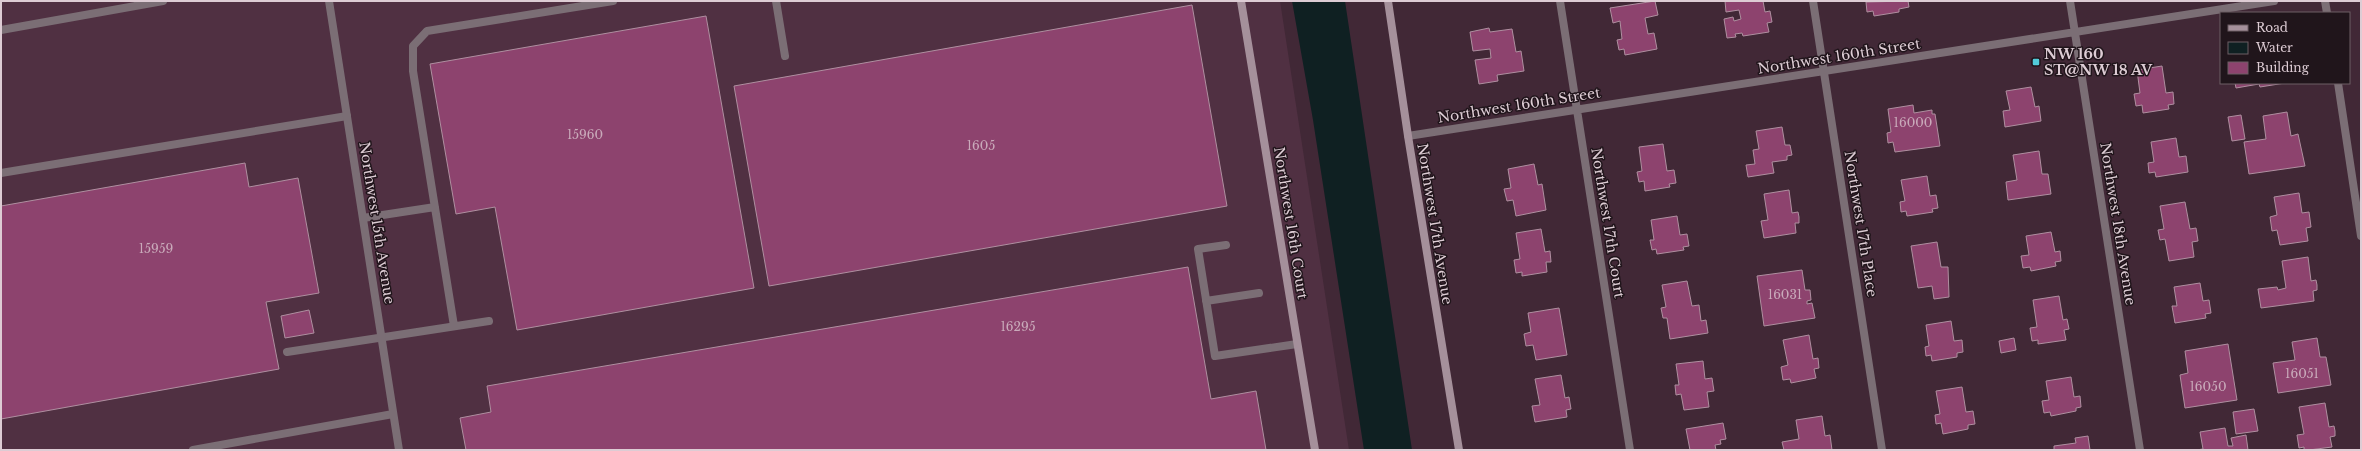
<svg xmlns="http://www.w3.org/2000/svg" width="2362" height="451" viewBox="0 0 2362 451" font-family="'Libre Baskerville',serif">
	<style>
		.built { fill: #503042 }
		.water { fill: #0f2022 }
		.building { fill: #8d436e; stroke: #af8fa0 }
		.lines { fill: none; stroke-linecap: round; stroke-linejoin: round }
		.lane { stroke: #7b6e75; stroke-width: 8 }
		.street { stroke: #7b6e75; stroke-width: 8 }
		.secondary { stroke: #a5909b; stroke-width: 8 }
		.poi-dot { fill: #52cbd9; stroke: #20151b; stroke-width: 1.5 }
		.labels { text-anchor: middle; stroke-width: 3; stroke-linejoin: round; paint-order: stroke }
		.number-label { font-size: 12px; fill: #c9aaba }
		.poi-label { font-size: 14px; font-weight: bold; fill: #ddccd4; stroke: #20151b; text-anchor: start }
		.street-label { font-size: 14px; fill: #ddccd4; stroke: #20151b }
	</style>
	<rect width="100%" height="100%" fill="#412836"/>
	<!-- built -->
	<path class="built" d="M1,1H1280L1349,450H1Z"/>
	<!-- water -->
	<path class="water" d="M1292,1H1345L1412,450H1364L1313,120Z"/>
	<!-- building -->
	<path class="building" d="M1655,1L1658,15L1645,18L1648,34L1654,33L1657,49L1625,55L1624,49L1619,50L1617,40L1622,39L1620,21L1613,23L1610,8Z
		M1725,1H1763L1765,12L1770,11L1772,22L1767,23L1769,32L1743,36L1742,33L1735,34L1736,37L1727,38L1724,19L1733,17L1734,21L1741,19L1739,10L1726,12Z
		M1908,1L1909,7L1899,9V12L1874,16L1873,11L1867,12L1866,2Z
		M1192,5L1227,206L769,286L734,86Z
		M706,16L754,288L517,330L495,207L456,214L430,64Z
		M1489,28L1490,32L1512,29L1516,52L1521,51L1524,71L1497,75L1498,81L1479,84L1475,60L1491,58L1490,49L1473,51L1470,32Z
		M2162,66L2166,93L2173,92L2174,104L2168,105L2169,109L2143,113L2142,105L2136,106L2134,94L2140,93L2137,70Z
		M2235,83H2285L2260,87L2259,84L2236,88Z
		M2031,87L2035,107L2039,106L2041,121L2005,127L2003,111L2010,110L2006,91Z
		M1913,105L1914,113L1932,110V114H1935L1940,146L1895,152L1893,142L1888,143L1887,133L1891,132L1888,109Z
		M2287,112L2291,136L2298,134L2305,166L2249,174L2244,142L2266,139L2263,116Z
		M2241,115L2245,139L2232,141L2228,117Z
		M1782,127L1785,145H1790L1792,155L1787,156V160L1772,162L1774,173L1748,177L1746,165L1755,164L1753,150L1759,149L1756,131Z
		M2176,138L2179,157L2186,156L2188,172L2156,177L2155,172L2149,173L2148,163L2154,162L2151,142Z
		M1663,144L1667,171L1674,170L1676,183L1669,184L1670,187L1645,191L1644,181L1639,182L1637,172L1642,171L1639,147Z
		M2039,151L2042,174H2048L2051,194L2008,200L2006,182L2017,180L2013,155Z
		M245,163L249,187L298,178L319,293L266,302L279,369L1,419V206Z
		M1534,164L1538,185L1542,184L1546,210L1516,216L1513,200L1507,201L1504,189L1511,188L1508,169Z
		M1927,176L1930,196L1936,195L1938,208L1932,209L1933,212L1907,216L1906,211L1901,212L1900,202L1905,201L1901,180Z
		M1789,190L1792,213L1798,212L1799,217V223H1795L1796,233L1764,238L1761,221L1768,220L1764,194Z
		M2299,193L2302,213L2309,212L2311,227L2306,228L2308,241L2280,245L2277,230L2272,231L2270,217L2277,215L2274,197Z
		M2185,202L2190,229L2196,228L2198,241L2192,242L2194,257L2169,261L2165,239L2160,240L2158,230L2164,229L2160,206Z
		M1677,216L1680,235L1687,234L1689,246L1683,247L1684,250L1657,254L1656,249L1652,250L1650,240H1654L1651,220Z
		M1541,229L1545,252L1550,251L1551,262H1546L1547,272L1522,276V272L1516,273L1514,260L1520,259L1516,233Z
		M2051,232L2055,252L2060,251L2061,261L2055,262L2056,266L2031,271L2030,267L2023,268L2021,256L2029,255L2026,236Z
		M1937,242L1941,267H1948L1949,297L1934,299L1932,286L1918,288L1911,246Z
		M2308,257L2311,281L2316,280L2317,285V290L2313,291L2314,301L2261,308L2258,289L2277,287L2278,290L2286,288L2282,261Z
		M1188,267L1211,399L1256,391L1266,450H466L460,418L491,412L487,386Z
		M1802,270L1805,290H1810L1811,300L1807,301V304L1812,303L1815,318L1764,326L1757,276Z
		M1687,281L1692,306L1699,305L1701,321L1706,320L1708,333L1670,339L1667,318H1663L1661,308L1666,307L1662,285Z
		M2200,283L2203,301L2209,300L2211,313L2205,314L2206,318L2175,323L2172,306H2177L2174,287Z
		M2059,296L2063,320L2067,319L2069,329L2064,330L2066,340L2038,344V340L2032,341L2030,328L2037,327L2033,300Z
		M1559,308L1567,355L1536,360L1533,345L1526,346L1524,334L1531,332L1528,313Z
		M309,310L314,333L285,338L281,316Z
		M1951,321L1954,341L1962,340L1963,352L1957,353V357L1932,361L1931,355L1926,356L1925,347L1929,346L1926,325Z
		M1809,335L1813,359L1818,358L1819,368L1814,369L1816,378L1791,383L1790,379L1783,380L1781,367L1788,365L1783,340Z
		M2014,338L2016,350L2001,353L1999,341Z
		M2317,338L2320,357H2326L2331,385L2278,393L2273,363L2295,360L2292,342Z
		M2228,344L2237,400L2185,408L2180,375L2188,373L2185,351Z
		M1703,361L1705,379L1712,378L1713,385L1714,391L1707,392L1709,407L1684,410L1681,394L1676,395L1675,385H1679L1676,364Z
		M1561,375L1565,398L1569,397L1571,409L1566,410L1567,417L1535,422L1532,406L1540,405L1535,379Z
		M2071,377L2074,397L2080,396L2081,407L2076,408V411L2051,416L2050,412L2044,413L2042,401L2049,400L2046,381Z
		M1962,387L1966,412L1973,411L1975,424L1968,425V429L1943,434L1941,423L1936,424L1935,415L1940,414L1936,391Z
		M2325,403L2329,427L2334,426L2335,431V436L2330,437L2332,447L2309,450H2304V447L2299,448L2297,435L2304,434L2299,407Z
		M2254,409L2258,431L2236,434L2233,412Z
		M1822,416L1825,436L1830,435L1832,450H1784L1782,442L1799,439L1796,420Z
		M1723,423L1726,439L1720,440L1721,444L1715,445L1716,450H1690L1686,429Z
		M2225,428L2228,446H2233L2231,438L2246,435L2248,450H2196L2203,449L2200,432Z
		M2088,436L2090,450H2054V446L2076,443L2075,438Z"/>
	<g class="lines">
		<!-- lane -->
		<path class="lane" d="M776,1L785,56
			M1,173L347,116
			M363,218L435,207
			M1226,245L1198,249L1215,356L1297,344
			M1206,301L1259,293
			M454,326L413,71V46L427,31L613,1
			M287,352L489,321
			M193,450L393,414"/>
		<!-- street -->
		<path class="street" d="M329,1L399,450
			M1560,1L1630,450
			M1813,1L1882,450
			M2070,1L2140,450
			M2325,1L2327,13
			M1,30L163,1
			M2338,83L2361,236
			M1408,136L2274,1"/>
		<!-- secondary -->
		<path class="secondary" d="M1241,1L1315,450
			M1388,1L1408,136L1459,450"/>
	</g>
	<!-- markers -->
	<rect class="poi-dot" x="2032" y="58" width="8" height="8" rx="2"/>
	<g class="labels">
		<!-- number labels -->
		<g class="number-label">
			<text x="1913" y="127">16000</text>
			<text x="585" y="139">15960</text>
			<text x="981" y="150">1605</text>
			<text x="156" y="253">15959</text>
			<text x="1785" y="299">16031</text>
			<text x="1018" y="331">16295</text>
			<text x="2302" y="378">16051</text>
			<text x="2208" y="391">16050</text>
		</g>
		<!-- poi labels -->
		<g class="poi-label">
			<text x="2044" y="59">NW 160<tspan x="2044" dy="16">ST@NW 18 AV</tspan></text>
		</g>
		<!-- street labels -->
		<g class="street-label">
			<text transform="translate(1839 56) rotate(-9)" y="5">Northwest 160th Street</text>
			<text transform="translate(1519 105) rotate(-9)" y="5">Northwest 160th Street</text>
			<text transform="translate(377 223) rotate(81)" y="5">Northwest 15th Avenue</text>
			<text transform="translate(1291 223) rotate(81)" y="5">Northwest 16th Court</text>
			<text transform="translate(1608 223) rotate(81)" y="5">Northwest 17th Court</text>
			<text transform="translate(1435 224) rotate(81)" y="5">Northwest 17th Avenue</text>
			<text transform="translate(1861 224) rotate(81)" y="5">Northwest 17th Place</text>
			<text transform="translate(2118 224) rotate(81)" y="5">Northwest 18th Avenue</text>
		</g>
	</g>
	<!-- border -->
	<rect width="2362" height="451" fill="none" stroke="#ddccd4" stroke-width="4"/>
	<!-- legend -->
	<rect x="2220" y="12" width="130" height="72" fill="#20151b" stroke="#6c5e65"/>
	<rect x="2228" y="25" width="20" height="6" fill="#a5909b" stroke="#6c5e65"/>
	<text x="2256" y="32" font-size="12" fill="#ddccd4">Road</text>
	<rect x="2228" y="42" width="20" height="12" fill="#0f2022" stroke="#6c5e65"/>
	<text x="2256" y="52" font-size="12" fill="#ddccd4">Water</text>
	<rect x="2228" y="62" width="20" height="12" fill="#8d436e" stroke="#6c5e65"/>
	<text x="2256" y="72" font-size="12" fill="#ddccd4">Building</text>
</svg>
